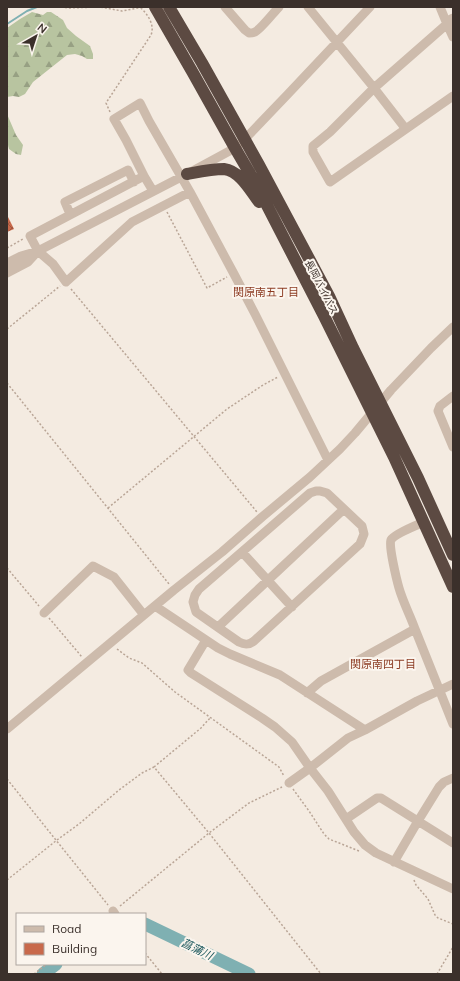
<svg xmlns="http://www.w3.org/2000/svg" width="460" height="981" viewBox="0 0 460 981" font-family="Mulish,'Noto Sans JP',sans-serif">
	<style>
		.forest { fill: url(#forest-firs) }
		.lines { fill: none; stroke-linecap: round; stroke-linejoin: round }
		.stream { stroke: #7fb0b2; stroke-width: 2 }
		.river { stroke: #7fb0b2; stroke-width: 13 }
		.building { fill: url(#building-cross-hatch) }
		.path { stroke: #b9a596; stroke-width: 1.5; stroke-dasharray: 2 2; stroke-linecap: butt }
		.minor { stroke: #cdbbac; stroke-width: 9 }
		.highway { stroke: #5c4a42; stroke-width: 12 }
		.labels { text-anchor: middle; stroke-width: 4; stroke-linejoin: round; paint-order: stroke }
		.street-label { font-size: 10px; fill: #3b302b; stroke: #fbf5ee }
		.neighbourhood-label { font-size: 11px; fill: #8c3b22; stroke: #fbf5ee }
		.water-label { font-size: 11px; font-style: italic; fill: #1f5a5e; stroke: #fbf5ee }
	</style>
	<defs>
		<pattern id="forest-firs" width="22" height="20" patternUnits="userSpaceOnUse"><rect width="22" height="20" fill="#b8c4a0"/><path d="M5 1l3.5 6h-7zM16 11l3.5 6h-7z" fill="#97a083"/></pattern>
		<pattern id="building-cross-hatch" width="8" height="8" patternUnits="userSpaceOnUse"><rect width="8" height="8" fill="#c8694b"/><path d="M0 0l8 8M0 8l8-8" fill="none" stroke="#a4573f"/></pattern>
	</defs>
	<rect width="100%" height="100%" fill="#f4ebe1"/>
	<!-- forest -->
	<path class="forest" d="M32,12L43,15L47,12H51L63,20L67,28L76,36L90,46L93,54V59H87L82,56L75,54L67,55L33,82L25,94L19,97L13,96L7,97V28L20,19Z
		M7,114L16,135L23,145L21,155L16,154L9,149L7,141Z"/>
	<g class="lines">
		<!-- stream -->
		<path class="stream" d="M7,24L27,11L37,7"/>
		<!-- river -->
		<path class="river" d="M145,924L249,974
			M43,974L56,964"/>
	</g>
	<!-- building -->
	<path class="building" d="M7,215L14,229L7,232Z"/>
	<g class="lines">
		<!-- path -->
		<path class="path" d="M61,7L68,8L100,7L122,11L143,7
			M110,112L106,103L151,35C155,25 148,15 141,8
			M167,212L207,288L227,277
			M7,248L23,239
			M71,289L257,512
			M7,329L60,286
			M7,383L169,584
			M108,508L227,409L263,385L278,377
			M7,568L39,606
			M49,618L82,657
			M117,649L129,658L142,663L175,692L279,767L284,776
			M154,767L201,728L210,718
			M7,779L108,905
			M293,789L309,811L324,834L329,839L359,851
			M7,880L57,840L79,824L119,790L142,773L154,767L209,833L321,974
			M414,880L416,885L428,899L435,915L438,918L453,924
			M120,906L209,833L249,803L282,787
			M145,953L162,974
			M34,974L47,964
			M437,974L453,947"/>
		<!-- minor -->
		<path class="minor" d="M225,7L245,30L249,33C251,33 253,33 255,32C261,29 274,12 279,7
			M308,7L374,88L405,128
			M440,7L447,24L374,88L330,132L313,146V152L330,182L453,96
			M453,18L451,19L447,24L453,37
			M144,176L126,140L114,119L140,103L149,121L190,192L234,274L255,314L328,460
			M153,191L144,176L30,236L38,251L53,264L66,282L132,222L190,192
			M70,214L65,202L128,170L134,182
			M7,263L21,256L38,251L187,174L235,148L244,140L288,94L370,7
			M7,273L28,262L38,251
			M453,396L440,406L438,411L453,447
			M316,491H320L327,493L362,526L364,534L360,544L254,641C249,645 245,645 239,642L196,612L193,602L195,595L199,589L310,493Z
			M242,552L292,607
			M155,606L218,648L230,654L280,675L365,730
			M44,613L93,566L114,577L144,615
			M218,627L344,509
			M415,629C410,615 403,602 399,588C397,581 388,544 391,540C394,534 417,525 424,522
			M206,640L188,670L191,673L262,718L275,727L292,742L310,768L328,791L354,832L365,845L376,853L453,889
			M307,693L321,681L415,629L453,724
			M7,729L174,590L222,552L262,517L310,477L340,449L355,433L391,390L431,348L453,327
			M289,783L310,768L348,738L365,730L417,701L453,684
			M346,819L377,798H381L453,843
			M394,862L418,821L439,787L444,782L453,778
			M113,911L115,914"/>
		<!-- highway -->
		<path class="highway" d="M155,7L193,73L235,148L256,184L324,316L394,457L453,587
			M169,7L202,63L259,165L329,296L353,348L418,478L453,555
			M187,174C198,172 212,169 224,169C240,171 250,190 259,202"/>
	</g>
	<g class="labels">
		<!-- street labels -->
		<g class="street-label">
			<text transform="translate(322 287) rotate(63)" y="4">長岡バイパス</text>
		</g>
		<!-- neighbourhood labels -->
		<g class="neighbourhood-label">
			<text x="266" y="296">関原南五丁目</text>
			<text x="383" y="668">関原南四丁目</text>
		</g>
		<!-- water labels -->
		<g class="water-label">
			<text transform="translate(197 949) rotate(26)" y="4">菖蒲川</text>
		</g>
	</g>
	<!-- border -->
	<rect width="460" height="981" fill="none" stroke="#3b302b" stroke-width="16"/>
	<!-- legend -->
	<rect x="16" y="913" width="130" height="52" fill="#fbf5ee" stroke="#aea6a0"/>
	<rect x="24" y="926" width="20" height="6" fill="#cdbbac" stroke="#aea6a0"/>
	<text x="52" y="933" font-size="12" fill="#3b302b">Road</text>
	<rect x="24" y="943" width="20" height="12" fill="#c8694b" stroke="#aea6a0"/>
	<text x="52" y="953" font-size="12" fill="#3b302b">Building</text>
	<!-- north arrow -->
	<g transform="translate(36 36) rotate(39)" stroke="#fbf5ee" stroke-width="3" paint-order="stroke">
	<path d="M0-3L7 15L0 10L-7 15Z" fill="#3b302b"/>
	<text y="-6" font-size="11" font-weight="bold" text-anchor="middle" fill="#3b302b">N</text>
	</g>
</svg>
